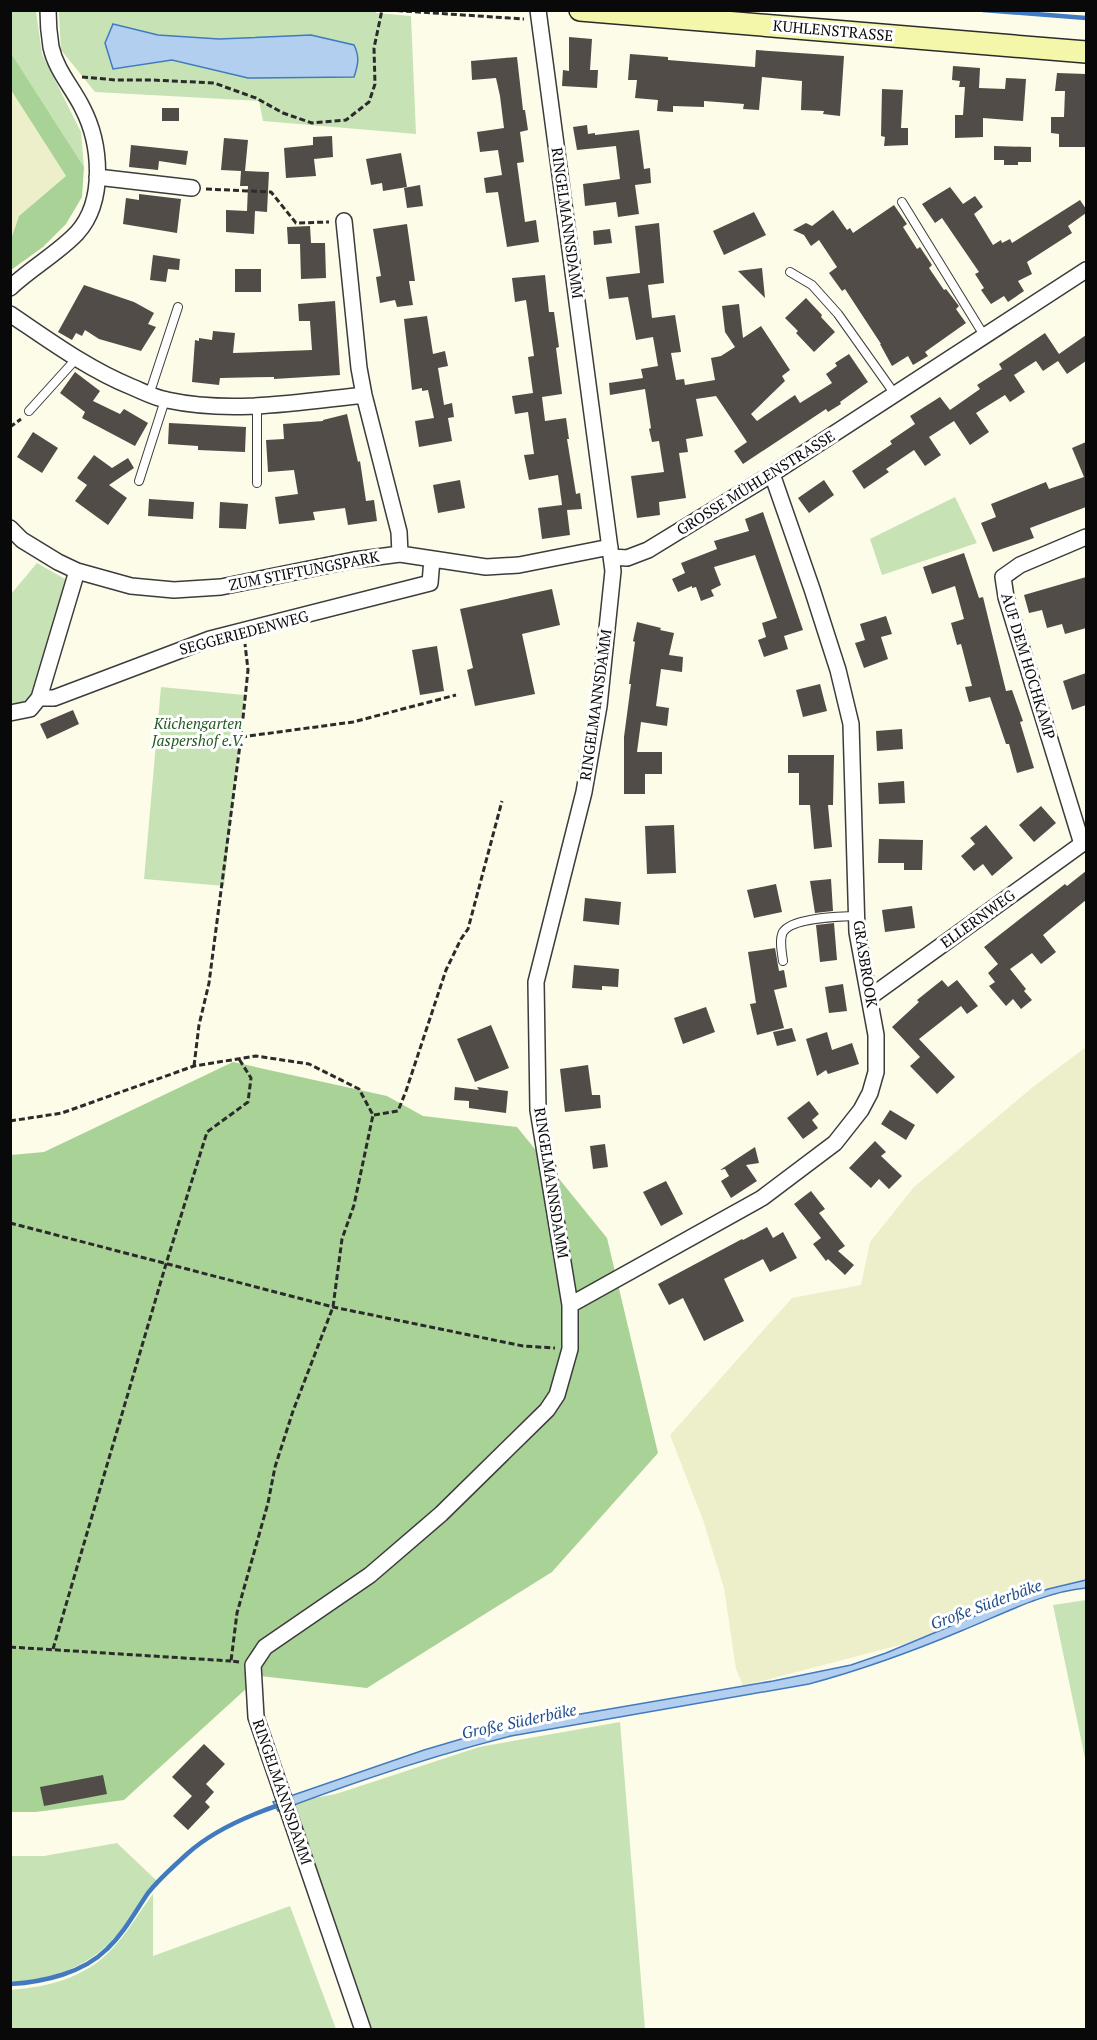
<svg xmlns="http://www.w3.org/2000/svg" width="1097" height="2040" viewBox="0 0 1097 2040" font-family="'PT Serif',serif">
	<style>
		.farmland { fill: #edefcb }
		.green { fill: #c7e3b6 }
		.forest { fill: #a9d297 }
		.water { fill: #b2cfef; stroke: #417abe; stroke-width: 1.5 }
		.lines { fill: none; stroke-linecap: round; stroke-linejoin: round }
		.stream { stroke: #417abe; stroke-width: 4.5 }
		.building { fill: #514c47 }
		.service-casing { stroke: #3c3c3c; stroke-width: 10 }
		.minor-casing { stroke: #3c3c3c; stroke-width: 18 }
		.secondary-casing { stroke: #2b2b2b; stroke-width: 24 }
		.path { stroke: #2b2b2b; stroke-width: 3; stroke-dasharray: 6 3; stroke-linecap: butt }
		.service { stroke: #fff; stroke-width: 8 }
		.minor { stroke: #fff; stroke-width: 15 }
		.secondary { stroke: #f4f7a9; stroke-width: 21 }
		.labels { text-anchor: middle; stroke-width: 6; stroke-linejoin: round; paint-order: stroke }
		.street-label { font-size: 15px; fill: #090909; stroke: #fff }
		.park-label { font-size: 15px; font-style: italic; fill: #255922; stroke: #fff }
		.water-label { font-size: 16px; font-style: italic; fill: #214e8d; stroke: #fff }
	</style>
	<rect width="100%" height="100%" fill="#fdfce8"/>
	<!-- farmland -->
	<path class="farmland" d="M11,90L66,176L19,216L11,239Z
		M1086,1047V1580L1047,1588L904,1644L743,1686L736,1669L724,1588L703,1520L670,1435L792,1298L861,1285L870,1242L914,1187L1033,1087Z"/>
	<!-- green -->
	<path class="green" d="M376,10V13L411,16L416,134L263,121L259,101L95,92L61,50L59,14V11Z
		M11,11H36L42,54L81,132L84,167L11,53Z
		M955,497L977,543L882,575L870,539Z
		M37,563L65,579L73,588L37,698L11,713V594Z
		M161,687L244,695L224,886L144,879Z
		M1086,1600V1763L1053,1605Z
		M620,1722L645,2029H366L286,1803L336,1794L479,1747Z
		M117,1843L157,1881L149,1888C136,1908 122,1932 104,1948C78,1971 45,1980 11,1982V1856H44Z
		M153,1894V1956L290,1906L336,2029H11V1990C47,1987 85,1978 111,1950C127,1934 139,1912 153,1894Z"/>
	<!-- forest -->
	<path class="forest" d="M11,53L84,167L82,197L66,224L43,247L11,270V239L19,216L66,176L11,90Z
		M233,1062L387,1096L423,1116L517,1127L607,1238L658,1453L552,1572L367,1688L260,1676L124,1800L36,1812H11V1155L44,1152Z"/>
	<!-- water -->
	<path class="water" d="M113,24L158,35L219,39L311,35L354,45C360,57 358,65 354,77L248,78L172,60L113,69L105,43Z
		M1086,1580V1588C1043,1592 1001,1615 961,1631C911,1652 861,1670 809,1684L511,1736C432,1756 354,1782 278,1811L273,1802L424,1750L468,1737L557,1718L773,1681L851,1665L886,1653L1001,1605L1048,1589Z"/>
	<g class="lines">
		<!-- stream -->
		<path class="stream" d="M983,10L1086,18
			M10,1984C44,1982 83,1973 107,1949C124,1933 135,1912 148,1893C159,1879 174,1866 187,1854C212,1831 247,1816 279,1805"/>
	</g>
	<!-- building -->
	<path class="building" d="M569,37L592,39L590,70H598L597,88L562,86L563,70L569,71Z
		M756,50L844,56L840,116L823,114L824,111L801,110L802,81L762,77L759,110L743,109L744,104L704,101V107L673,106V112L657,111L658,100L635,98L637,80H628L630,54L668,57V60L755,67Z
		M517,57L523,110H525L528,130L520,132L524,162L517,163L525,222L536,220L539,242L507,247L498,192L486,193L484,178L502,175L498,150L480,152L477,132L504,128L500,96L496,78L472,80L471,61Z
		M953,66L980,68L979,88L1005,89L1006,78L1026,79L1023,121L983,118V137L955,138V115H963L965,87H959L960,81L952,80Z
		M1057,73L1086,74L1085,147H1059V134L1051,133V117H1064L1065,91H1055Z
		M882,89L903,90L901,128H908V145L884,146L885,137L881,136Z
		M162,108H179V121H162Z
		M587,125L588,134L595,133V135L639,130L644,169L650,168L651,183L635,185L639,214L618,217L616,202L585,206L583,184L620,179L616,146L577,150L573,127Z
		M332,136L333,157L314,159L316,176L286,178L284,148L313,145V137Z
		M224,138L248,140L245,171L269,172L267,212L255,211L254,234L226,232V210L247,211L248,186H240L241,171L221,170Z
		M131,145L188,151L186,165L159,161L158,170L129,167Z
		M994,146L1031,147V162H1018V165H1004V160H994Z
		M401,153L407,187L383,191L382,183L371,185L366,159Z
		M420,185L423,206L407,208L404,188Z
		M950,187L963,204L975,196L983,207L974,214L993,245L1001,240L1002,243L1010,239L1012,243L1080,200L1086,209V213L1068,226L1072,233L1027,262L1032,274L1018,281L1024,291L1008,302L1004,296L991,304L981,290L984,288L975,274L979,272L942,218L935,223L922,204Z
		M139,194L181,199L177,233L123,224L126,198L139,200Z
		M894,205L907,224L903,227L917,249L920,247L932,265L929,268L944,290L946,289L959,306L956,309L966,323L925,352L928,356L913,365L908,356L892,366L880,344H881L845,289L842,291L829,273L837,267L819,240L811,246L804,235L793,230L806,223L812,226L833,210L847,230L850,228L853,233Z
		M754,212L766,235L724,255L713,231Z
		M659,223L664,283L648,285L652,318L675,315L681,352L671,353L676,380L684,379L685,385L715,380L711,358L721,356L735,347L725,332L722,306L739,304L743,338L761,326L790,370L782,376L785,381L751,414L757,421L795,395L800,403L832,383L826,374L837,366L835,363L849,354L868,382L840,402L841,404L828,412L826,409L743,464L734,451L747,442L716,396L696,399L703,436L686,439L688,452L679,453L686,498L659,502L660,515L637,518L631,476L664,472L659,441L652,442L649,429L651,428L645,389L610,395L609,383L643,378L641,369L658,366L653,337L636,340L628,297L609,299L606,277L640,273L635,226Z
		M407,224L415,281H409L413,305L397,307L395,300L380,303L376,277L381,276L373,229Z
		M310,226L311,243H325L326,278L301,279L300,244H288L287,227Z
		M610,229L612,243L594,245L593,231Z
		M153,255L180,259L179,270L168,269L166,282L150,280Z
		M762,268L765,298L738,271Z
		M235,269H261V292H235Z
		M545,275L549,312H554L559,347L556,348L562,394L542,397L545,421L566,418L569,439H567L576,494L580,493L582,509L567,510L570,535L542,539L538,508L562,505L558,475L529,480L524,455L534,454L528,412L515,414L512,396L533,393L528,357L534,356L526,300L515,302L512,278Z
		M84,285L134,302L154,313L148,324L156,327L141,351L99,339L85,330L82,336L76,333L72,340L58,332Z
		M806,298L822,315L821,317L835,332L814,352L796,333L798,331L785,318Z
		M335,301L340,375L274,379V377L220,378L219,385L192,382L195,340L199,341V338L212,340L213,331L235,333L233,353L312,350L310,321H299L298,304Z
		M427,316L433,354L445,351L448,366L438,368L444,405L452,403L454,417L448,418L452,441L419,447L415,421L434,418L428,390L422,391V388L412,390L404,319Z
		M1045,333L1059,354L1086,335V361L1067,374L1058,361L1043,371L1036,361L1014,375L1025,392L1010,402L1005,395L976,413L989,432L970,445L954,421L929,437L941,455L925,466L914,450L886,469L889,472L864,489L852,471L892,444L890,441L915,424L910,416L940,397L950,410L980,389L977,385L1002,369L999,364Z
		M75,372L100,391L93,401L120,414L124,409L148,423L135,446L82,418L85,412L60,393Z
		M347,414L358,462L360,461L366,501L374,500L377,521L348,525L345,508L313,512L315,520L279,524L275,497L298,494L294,470L268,472L266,440L284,439L283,424L323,421V420Z
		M169,423L246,427L245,452L198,450V446L168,444Z
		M33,432L58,448L42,473L17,457Z
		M1086,442V507L1030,528L1034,538L993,552L981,523L996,517L991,504L1046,482L1049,489L1084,477L1072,448Z
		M94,455L112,468L128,458L134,468L109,485L127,498L108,525L75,501L87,485L77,478Z
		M460,480L465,508L438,513L433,485Z
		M824,480L834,495L809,513L798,498Z
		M149,499L194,502L193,519L148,516Z
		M220,502L248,504L246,529L219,528Z
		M763,512L803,630L784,636L788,649L764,657L758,640L766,637L762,623L777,618L755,555L714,567L721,585L711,590L714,596L701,601L696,587L692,588V586L678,592L672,579L685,573L681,563L717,549L714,541L749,531L745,519Z
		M964,553L979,598L983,597L1006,691L1012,690L1023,721L1020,722L1034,768L1017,773L1009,744H1006L990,697L969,702L965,687L972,686L961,644L957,645L951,623L964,619L955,586L932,594L923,567Z
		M1086,577V628L1065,634L1062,624L1047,628L1042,610L1029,613L1024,595Z
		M552,589L560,625L522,634L535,694L475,706L467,670L473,668L460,609Z
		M886,616L892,634L881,637L888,659L864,668L855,643L865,640L860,624Z
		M637,622L661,628L660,630L674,633L669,655L683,657L682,672L661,669L656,706L669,708L667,726L641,722L637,752H662V774H645V794H624V737L631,684H629L635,642L633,641Z
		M437,646L444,691L420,695L412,650Z
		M1086,673V705L1072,710L1063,681Z
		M820,684L827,711L803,717L796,690Z
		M73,710L79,724L47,739L40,724Z
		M902,729L903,749L877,751L876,731Z
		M788,755H834L833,805H828L832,847L814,849L810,805H799V773H788Z
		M904,781L905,803L879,804L878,783Z
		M1041,806L1056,823L1034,842L1019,825Z
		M674,825L676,873L647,874L645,826Z
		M986,825L1013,858L992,876L983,864L974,871L961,856L975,844L970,838Z
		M879,839L923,840L922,870H904V863H878Z
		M1086,871V900L1043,935L1056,952L1041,964L1032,953L1010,969L1026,989L1024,991L1032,1000L1021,1009L1013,999L1006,1006L989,986L995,982L988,973L998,964L984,947L1065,884L1067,886Z
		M831,879L833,911L815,913L810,881Z
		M776,884L782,912L754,918L747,890Z
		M585,898L621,902L619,925L583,921Z
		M912,906L915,928L885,932L882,910Z
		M834,923L837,960L820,962L816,925Z
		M775,948L779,971L784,970L787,987L774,990L784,1028L757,1035L750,1004L756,1003L748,952Z
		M574,965L619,969L618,987L602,986V990L572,988Z
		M942,980L948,987L957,980L978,1006L967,1014L961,1006L919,1039L955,1077L937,1094L910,1066L920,1057L892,1027L919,1002L917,1000Z
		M843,984L847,1011L829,1013L825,987Z
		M706,1007L715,1032L683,1044L674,1018Z
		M491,1025L509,1068L475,1082L457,1039Z
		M792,1028L796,1041L777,1046L773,1032Z
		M827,1032L832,1050L852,1043L859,1064L828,1074L826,1070L817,1076L806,1039Z
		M588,1065L592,1095H600L601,1108L565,1112L560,1069Z
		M455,1087L479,1090L477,1087L508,1091L506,1113L469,1108V1101L454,1100Z
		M809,1101L819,1114L812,1120L818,1128L803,1139L787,1118Z
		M890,1110L915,1125L906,1140L881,1124Z
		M875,1141L886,1152L881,1156L902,1176L889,1189L879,1179L871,1188L849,1168Z
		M605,1144L608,1167L593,1169L590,1146Z
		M755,1147L759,1163L746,1165L757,1181L731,1198L721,1181L729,1176L725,1169L720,1170Z
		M666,1181L683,1214L661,1226L643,1192Z
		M811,1191L825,1209L819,1213L845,1246L838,1251L854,1265L845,1275L828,1259L826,1261L813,1244L821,1238L794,1204Z
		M767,1227L773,1238L783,1232L797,1258L770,1272L763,1259L724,1279L744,1321L704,1341L683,1298L669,1305L658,1284L742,1239L743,1240Z
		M204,1744L225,1764L206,1784L214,1792L205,1802L210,1807L188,1830L173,1816L192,1796L172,1777Z
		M103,1775L107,1794L44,1806L40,1787Z"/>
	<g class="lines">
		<!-- service casing -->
		<g class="service-casing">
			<path id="service" d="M902,202L985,337
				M790,272L812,285L838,314L894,393
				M149,395L178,307
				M29,411L76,359
				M139,481L165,400
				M257,483V407
				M783,961C782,953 779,940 783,932C793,917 840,917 856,916"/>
		</g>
		<!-- minor casing -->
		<g class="minor-casing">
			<path id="minor" d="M97,177L192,188
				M344,221L359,368L364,395L399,532L400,554
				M10,288C31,268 57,254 77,233C106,201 101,143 82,107C72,87 56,70 51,47C49,35 48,22 48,10
				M10,314C50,341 88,369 132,387C144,392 155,398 167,400C232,414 299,402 364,395
				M10,528L22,540L58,562L77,571L131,586L174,590L221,587L354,560L400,554L486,567L519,565L610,547
				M612,557L627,558L648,550L772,474L1086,270
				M39,698H54L210,639L430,583L432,559
				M10,713L30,709L39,698L77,571
				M1082,844L1006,597L1003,577L1020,565L1086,537
				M870,997L1086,841
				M570,1305L762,1198L835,1143L861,1110L870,1093L876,1072V1035L857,932L851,724L838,670L812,589L772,474
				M363,2030L256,1717L253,1665L265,1647L370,1575L441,1514L547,1410L557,1395L570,1349V1305L538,1110L536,982L584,792L599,706L613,571L538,10"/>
		</g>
		<!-- secondary casing -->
		<g class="secondary-casing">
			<path id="secondary" d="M580,10L1086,52"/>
		</g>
		<!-- path -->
		<path class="path" d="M388,10L524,19
			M82,77L116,80H152L214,83L256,98L283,113L312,123L346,120L369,102L375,84L374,48L382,10
			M206,189L271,192L296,223L329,222
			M10,427L21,419
			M241,737L353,722L456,695
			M194,1066L199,1025L209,983L241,737L248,670L245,644
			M374,1115L398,1111L406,1091L446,970L461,939L468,929L502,801
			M10,1121L62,1113L194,1066L256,1056L309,1064L359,1089L373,1115L354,1205L342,1239L333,1307L293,1411L275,1467L268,1503L237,1613L231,1661L239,1662
			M10,1223L333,1307L523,1346L555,1348
			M10,1647L231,1661
			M53,1649L166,1264L207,1132L248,1102L251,1078L239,1059"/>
		<!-- service -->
		<use href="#service" class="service"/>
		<!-- minor -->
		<use href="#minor" class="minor"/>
		<!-- secondary -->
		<use href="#secondary" class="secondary"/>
	</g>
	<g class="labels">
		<!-- street labels -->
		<g class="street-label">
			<text transform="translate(833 31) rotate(5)" y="5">KUHLENSTRASSE</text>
			<text transform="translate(567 223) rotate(82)" y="5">RINGELMANNSDAMM</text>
			<text transform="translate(756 483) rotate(-32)" y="5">GROSSE MÜHLENSTRASSE</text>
			<text transform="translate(304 571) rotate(-11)" y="5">ZUM STIFTUNGSPARK</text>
			<text transform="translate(244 633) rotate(-15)" y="5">SEGGERIEDENWEG</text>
			<text transform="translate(1028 666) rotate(73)" y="5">AUF DEM HOCHKAMP</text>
			<text transform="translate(596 705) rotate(-82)" y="5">RINGELMANNSDAMM</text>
			<text transform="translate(978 919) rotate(-36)" y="5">ELLERNWEG</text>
			<text transform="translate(865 964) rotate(81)" y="5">GRASBROOK</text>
			<text transform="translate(551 1183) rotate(81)" y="5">RINGELMANNSDAMM</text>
			<text transform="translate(282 1792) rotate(71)" y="5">RINGELMANNSDAMM</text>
		</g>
		<!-- park labels -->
		<g class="park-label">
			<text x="198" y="729">Küchengarten<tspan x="198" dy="17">Jaspershof e.V.</tspan></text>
		</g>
		<!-- water labels -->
		<g class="water-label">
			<text transform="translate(986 1604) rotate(-20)" y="6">Große Süderbäke</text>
			<text transform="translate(519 1721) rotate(-12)" y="6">Große Süderbäke</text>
		</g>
	</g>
	<!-- border -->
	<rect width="1097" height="2040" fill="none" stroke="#090909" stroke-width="24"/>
</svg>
